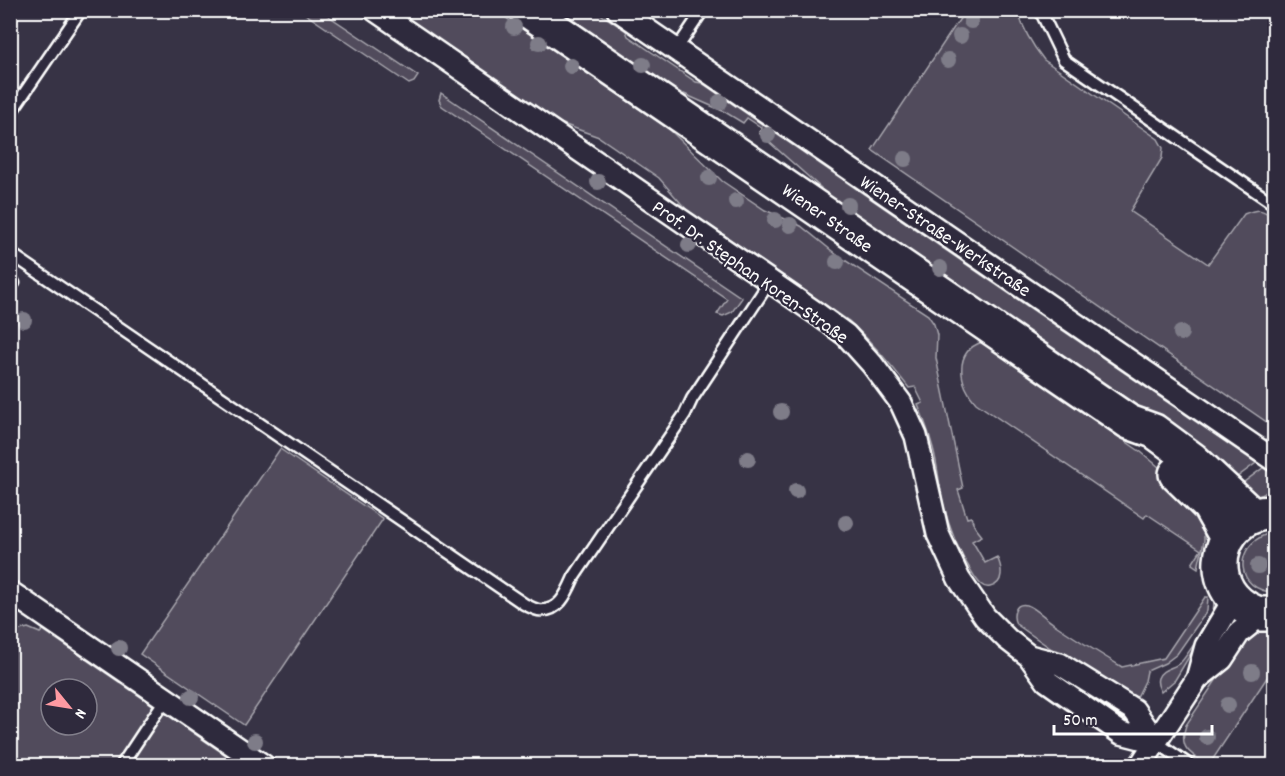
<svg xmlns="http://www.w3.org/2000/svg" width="1285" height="776" viewBox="0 0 1285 776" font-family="Dekko,sans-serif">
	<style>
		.green { fill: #514c5c; stroke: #a8a6ae; stroke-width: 1.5; fill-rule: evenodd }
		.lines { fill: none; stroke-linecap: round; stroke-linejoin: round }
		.service-casing { stroke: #fff; stroke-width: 15 }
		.minor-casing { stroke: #fff; stroke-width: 26 }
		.primary-casing { stroke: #fff; stroke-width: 38 }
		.service { stroke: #2f2a3d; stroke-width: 10 }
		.minor { stroke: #2f2a3d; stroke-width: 21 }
		.primary { stroke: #2f2a3d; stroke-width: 33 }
		.tree { fill: #7e7c88 }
		.labels { text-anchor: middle; stroke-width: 4.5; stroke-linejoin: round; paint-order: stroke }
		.street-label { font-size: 20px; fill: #fff; stroke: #2f2a3d }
	</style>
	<rect width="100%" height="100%" fill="#373345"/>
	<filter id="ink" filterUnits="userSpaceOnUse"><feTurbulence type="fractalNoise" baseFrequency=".0167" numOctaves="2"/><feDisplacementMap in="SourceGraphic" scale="12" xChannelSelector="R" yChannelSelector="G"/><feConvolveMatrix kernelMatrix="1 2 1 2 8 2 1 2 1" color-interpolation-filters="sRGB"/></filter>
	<g filter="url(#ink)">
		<!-- green -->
		<path class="green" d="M301,11H321L418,76L414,82L409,84Z
			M396,11H496L670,130L722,181L765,210L801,226L837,255L928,315L934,324L937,335L936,358L963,488L958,490L967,518L971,517L975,527L982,536L972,541L974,544L985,563L997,557C1002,567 1005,584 990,587C982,589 977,580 973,574C959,553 949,528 943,503C939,485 938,466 933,448C929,433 924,419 918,405L923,403L915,387L909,388C890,363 872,342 849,321L686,209L659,178L599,137L560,123Z
			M555,11H596L626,31L628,36L696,82L702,83L1256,463L1229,483L820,191L821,188L759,133L762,128L747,118L743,123L725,112L684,94L681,97Z
			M965,11H1018C1023,30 1032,45 1044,60L1158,139L1163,148L1162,158L1130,211L1208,264L1244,214C1259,208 1262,209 1274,218V427L872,150Z
			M441,93L742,298L732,312L723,316L717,314L727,299L442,106L439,100Z
			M982,342L1141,452L1172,478L1201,521L1204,530V541L1198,568L1192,564L1201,550L1147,514L1144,518L976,403C959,385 953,352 982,342Z
			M280,449L383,519L244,725L140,654Z
			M1263,468C1265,469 1270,472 1271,474C1278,484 1264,497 1254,496C1248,496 1241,491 1236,488Z
			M1267,534H1274V592C1236,591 1232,547 1267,534Z
			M1213,591L1217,602L1214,615L1175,680L1161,692C1159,687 1156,684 1158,678C1162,668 1173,669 1181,662C1186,657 1209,622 1212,614C1215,607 1214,599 1213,591Z
			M1205,597H1208L1207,611L1177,654L1165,663L1147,671L1145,681L1137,697L1128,695L1066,659L1016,624C1012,616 1014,602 1027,605C1036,608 1045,618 1054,624C1076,639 1099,653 1122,667L1164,658Z
			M1274,627V667L1209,765H1208C1190,754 1178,748 1186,725L1243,640L1259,628Z
			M28,628L40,633L43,630L240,765L11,766V639L16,631ZM51,689H87V725H51Z"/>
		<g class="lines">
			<!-- service casing -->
			<g class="service-casing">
				<path id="service" d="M1040,10L1064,60L1274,204
					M676,50L703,10
					M10,114L81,10
					M10,253L524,604C528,606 534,609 538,610C559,613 567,593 574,577L685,414L692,399L770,281
					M10,281L14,283
					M1156,742L1191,766
					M121,766L166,698"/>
			</g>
			<!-- minor casing -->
			<g class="minor-casing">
				<path id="minor" d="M375,10L816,313L846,335L872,364L901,403L916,436L938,534L959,579L985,617L1007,639L1029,656L1047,681L1121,733L1156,742
					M618,10L1274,460
					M10,592L264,766
					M1029,656L1060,664L1134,710L1156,742
					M1197,679L1206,646L1234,599
					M1140,766L1197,679L1222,659L1239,633L1249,625L1259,613"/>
			</g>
			<!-- primary casing -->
			<g class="primary-casing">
				<path id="primary" d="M527,10L1129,422L1154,431L1192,459L1253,516
					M1176,474L1209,506L1227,538
					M1273,513C1224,511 1203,573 1239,603C1245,608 1253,612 1260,614C1265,614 1270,614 1274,614"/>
			</g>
			<!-- service -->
			<use href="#service" class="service"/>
			<!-- minor -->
			<use href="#minor" class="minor"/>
			<!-- primary -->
			<use href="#primary" class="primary"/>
		</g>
		<!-- trees -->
		<g class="tree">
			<circle cx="971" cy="21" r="8"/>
			<circle cx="514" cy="27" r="8"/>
			<circle cx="960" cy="36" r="8"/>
			<circle cx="539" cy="43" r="8"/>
			<circle cx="948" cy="60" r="8"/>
			<circle cx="643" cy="65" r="8"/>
			<circle cx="571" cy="66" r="8"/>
			<circle cx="720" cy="102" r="8"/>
			<circle cx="768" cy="135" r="8"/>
			<circle cx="905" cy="159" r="8"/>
			<circle cx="709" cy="178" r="8"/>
			<circle cx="598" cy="182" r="8"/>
			<circle cx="736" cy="201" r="8"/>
			<circle cx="848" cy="205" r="8"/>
			<circle cx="775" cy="220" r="8"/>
			<circle cx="790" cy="225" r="8"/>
			<circle cx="689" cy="245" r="8"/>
			<circle cx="837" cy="262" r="8"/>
			<circle cx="940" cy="268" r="8"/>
			<circle cx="24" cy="320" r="8"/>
			<circle cx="1181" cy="333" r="8"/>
			<circle cx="781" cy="412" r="8"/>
			<circle cx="748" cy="459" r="8"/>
			<circle cx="796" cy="491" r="8"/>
			<circle cx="846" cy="523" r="8"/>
			<circle cx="1258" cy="566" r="8"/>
			<circle cx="119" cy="648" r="8"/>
			<circle cx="1252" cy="672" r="8"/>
			<circle cx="191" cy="697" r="8"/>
			<circle cx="1228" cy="705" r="8"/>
			<circle cx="1207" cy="737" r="8"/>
			<circle cx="255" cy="741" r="8"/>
		</g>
	</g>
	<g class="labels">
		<!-- street labels -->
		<g class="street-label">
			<text transform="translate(828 217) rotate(35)" y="7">Wiener Straße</text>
			<text transform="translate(946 235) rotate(34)" y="7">Wiener-Straße-Werkstraße</text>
			<text transform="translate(751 271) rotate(35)" y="7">Prof. Dr. Stephan Koren-Straße</text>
		</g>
	</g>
	<!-- margin -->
	<rect width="1285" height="776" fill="none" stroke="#2f2a3d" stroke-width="36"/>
	<rect x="18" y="18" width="1249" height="740" fill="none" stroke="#fff" stroke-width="2" filter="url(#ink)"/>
	<!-- north arrow -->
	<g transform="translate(69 707) rotate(120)"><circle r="28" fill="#2f2a3d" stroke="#827f8b" stroke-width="1.5"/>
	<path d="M0-4.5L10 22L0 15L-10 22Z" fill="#ff9aa2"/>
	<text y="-9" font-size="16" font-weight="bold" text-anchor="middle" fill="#ffffff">N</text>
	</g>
	<!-- scale -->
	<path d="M1054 725v9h158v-9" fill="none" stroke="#ffffff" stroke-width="3"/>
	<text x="1063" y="725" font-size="18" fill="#ffffff" stroke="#2f2a3d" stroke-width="4.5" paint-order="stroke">50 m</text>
</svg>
